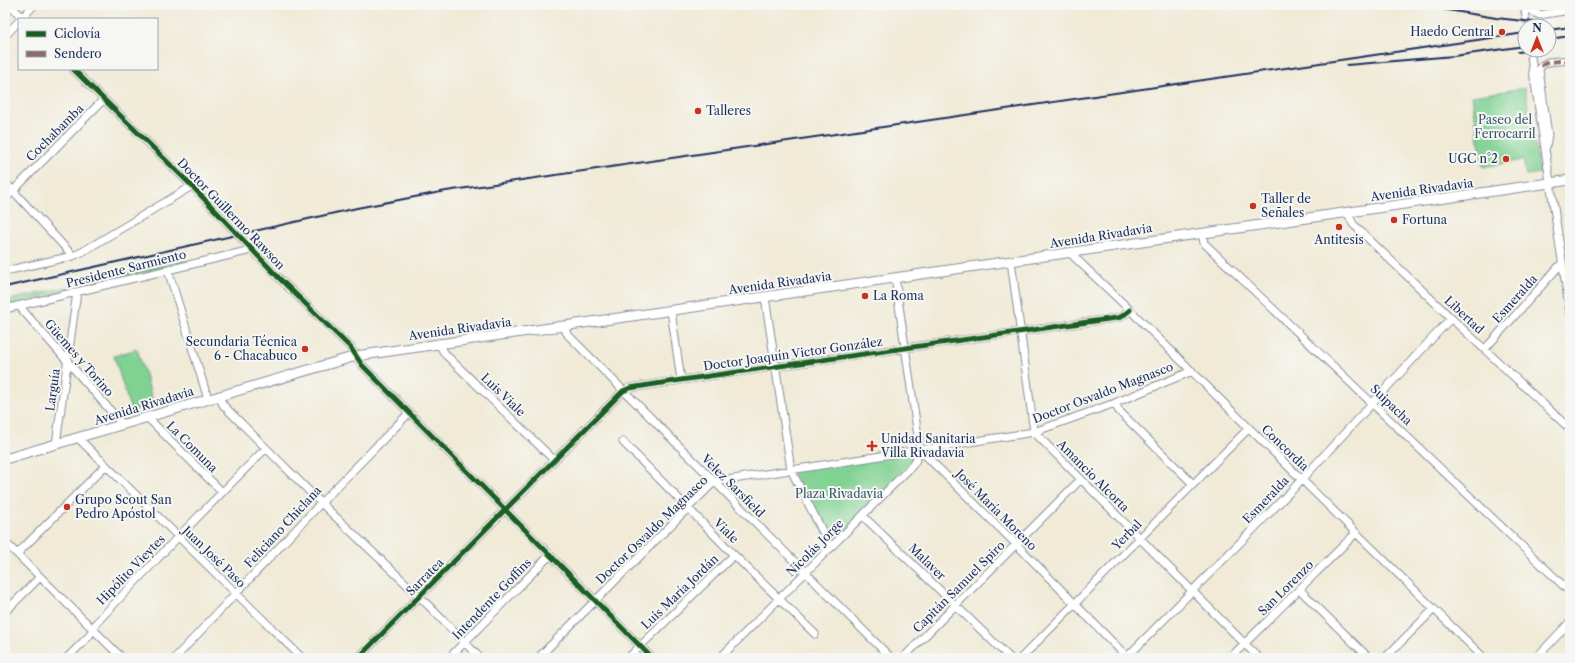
<svg xmlns="http://www.w3.org/2000/svg" width="1575" height="663" viewBox="0 0 1575 663" font-family="'Libre Caslon Text',serif">
	<style>
		.green { fill: #80d293; stroke: #4e8078 }
		.lines { fill: none; stroke-linecap: round; stroke-linejoin: round }
		.minor-tunnel { stroke: #c5c5be; stroke-width: 7; stroke-dasharray: 7 3.5; stroke-linecap: butt }
		.minor-casing { stroke: #868c9a; stroke-width: 9 }
		.major-casing { stroke: #868c9a; stroke-width: 11 }
		.minor { stroke: #fff; stroke-width: 7 }
		.major { stroke: #fff; stroke-width: 9 }
		.rail { stroke: #1b2f5e; stroke-width: 2 }
		.quiet { stroke: #8d6e63; stroke-width: 4; stroke-dasharray: 8 4; stroke-linecap: butt }
		.cycleway-casing { stroke: #f6f6f2; stroke-width: 8 }
		.cycleway { stroke: #1b5e20; stroke-width: 5 }
		.poi-dot { fill: #c8321e; stroke: #f6f6f2; stroke-width: 1.5 }
		.labels { text-anchor: middle; stroke-width: 4; stroke-linejoin: round; paint-order: stroke }
		.poi-label { font-size: 12px; fill: #1b2f5e; stroke: #f6f6f2; text-anchor: start }
		.park-label { font-size: 12px; fill: #34586b; stroke: #f6f6f2 }
		.street-label { font-size: 12px; fill: #1b2f5e; stroke: #f6f6f2 }
	</style>
	<rect width="100%" height="100%" fill="#f6f6f2"/>
	<filter id="ink" filterUnits="userSpaceOnUse"><feTurbulence type="fractalNoise" baseFrequency=".025" numOctaves="2"/><feDisplacementMap in="SourceGraphic" scale="8" xChannelSelector="R" yChannelSelector="G"/><feConvolveMatrix kernelMatrix="1 2 1 2 8 2 1 2 1" color-interpolation-filters="sRGB"/></filter>
	<filter id="wash" filterUnits="userSpaceOnUse"><feTurbulence type="fractalNoise" baseFrequency=".012" numOctaves="4" result="noise"/><feDisplacementMap in="SourceGraphic" scale="16" xChannelSelector="R" yChannelSelector="G"/><feGaussianBlur stdDeviation="0.9" result="paint"/><feColorMatrix in="noise" values="0 0 0 0 0 0 0 0 0 0 0 0 0 0 0 0 0 1.4 0 .05"/><feComposite in="paint" operator="in"/></filter>
	<g filter="url(#wash)">
		<rect width="100%" height="100%" fill="#f0ead6"/>
		<!-- green -->
		<path class="green" d="M1525,88L1540,173L1526,175L1523,160L1483,167L1472,96Z
			M186,260L187,262L5,306V301Z
			M137,349L154,404L131,411L114,356Z
			M920,450L863,516L831,548L791,470Z"/>
	</g>
	<g filter="url(#ink)">
		<g class="lines">
			<!-- minor-tunnel -->
			<path class="minor-tunnel" d="M1526,17L1527,26"/>
			<!-- minor casing -->
			<g class="minor-casing">
				<path id="minor" d="M10,5L24,19
					M1524,5L1526,17
					M1531,5L1532,11L1539,15L1570,10
					M21,19L34,5
					M5,36L19,21
					M1531,57L1570,313
					M73,69L192,186L278,277L351,348L362,365L652,658
					M1546,147L1548,135L1539,70L1541,66L1548,62L1570,60
					M5,182L73,256
					M5,199L103,100
					M1348,213L1353,224L1451,318L1570,429
					M1202,233L1204,243L1570,592
					M1070,253L1130,310L1249,428L1484,658
					M1011,261L1034,432L1259,658
					M168,270L208,399
					M5,271L73,256L82,252L192,186
					M895,278L920,450L1017,545L1128,658
					M765,297L791,470L831,548
					M19,306L123,425
					M5,309L251,250
					M671,311L681,380
					M563,326L568,335L891,658
					M438,343L446,355L554,460
					M1485,349L1562,263
					M218,396L224,406L321,503L419,596L480,658
					M1115,403L1119,411L1193,484
					M147,417L222,492
					M78,438L302,658
					M623,442L734,555L815,634
					M56,444L77,292
					M863,516L1010,658
					M5,542L122,658
					M17,554L105,466
					M1300,590L1369,658
					M5,612L40,577
					M67,658L89,636L97,622L178,537L266,448
					M175,658L321,503L409,413
					M358,658L623,391L630,388L681,380L1116,318L1121,317L1130,310
					M449,658L550,555
					M538,658L714,482L1034,432L1115,403L1192,371
					M628,658L734,555
					M720,658L912,466L916,460L920,450
					M903,658L1081,479
					M1021,658L1249,428
					M1126,658L1293,489L1451,318
					M1230,658L1356,533
					M1385,658L1434,609
					M1536,658L1570,622"/>
			</g>
			<!-- major casing -->
			<g class="major-casing">
				<path id="major" d="M5,459L356,356L1570,180"/>
			</g>
			<!-- minor -->
			<use href="#minor" class="minor"/>
			<!-- major -->
			<use href="#major" class="major"/>
			<!-- rail -->
			<path class="rail" d="M1418,5L1496,18L1534,22
				M1549,30L1570,27
				M1549,39L1570,36
				M1518,52L1534,50
				M1347,65L1454,56L1525,46
				M5,287L357,208L446,191L1525,33"/>
			<!-- quiet -->
			<path class="quiet" d="M1541,66L1548,62L1570,60"/>
			<!-- cycleway casing -->
			<g class="cycleway-casing">
				<path id="cycleway" d="M73,69L192,186L278,277L351,348L362,365L652,658
					M358,658L623,391L630,388L681,380L1116,318L1121,317L1130,310"/>
			</g>
			<!-- cycleway -->
			<use href="#cycleway" class="cycleway"/>
		</g>
	</g>
	<!-- markers -->
	<g class="poi-dot">
		<circle cx="1502" cy="32" r="4"/>
		<circle cx="698" cy="111" r="4"/>
		<circle cx="1506" cy="159" r="4"/>
		<circle cx="1253" cy="206" r="4"/>
		<circle cx="1394" cy="220" r="4"/>
		<circle cx="1339" cy="227" r="4"/>
		<circle cx="865" cy="296" r="4"/>
		<circle cx="305" cy="349" r="4"/>
		<path d="M870 440h4v4h4v4h-4v4h-4v-4h-4v-4h4z"/>
		<circle cx="67" cy="507" r="4"/>
	</g>
	<g class="labels">
		<!-- poi labels -->
		<g class="poi-label">
			<text x="1494" y="36" text-anchor="end">Haedo Central</text>
			<text x="706" y="115">Talleres</text>
			<text x="1498" y="163" text-anchor="end">UGC n°2</text>
			<text x="1261" y="203">Taller de<tspan x="1261" dy="14">Señales</tspan></text>
			<text x="1402" y="224">Fortuna</text>
			<text x="1339" y="244" text-anchor="middle">Antitesis</text>
			<text x="873" y="300">La Roma</text>
			<text x="297" y="346" text-anchor="end">Secundaria Técnica<tspan x="297" dy="14">6 - Chacabuco</tspan></text>
			<text x="881" y="443">Unidad Sanitaria<tspan x="881" dy="14">Villa Rivadavia</tspan></text>
			<text x="75" y="504">Grupo Scout San<tspan x="75" dy="14">Pedro Apóstol</tspan></text>
		</g>
		<!-- park labels -->
		<g class="park-label">
			<text x="1505" y="124">Paseo del<tspan x="1505" dy="14">Ferrocarril</tspan></text>
			<text x="839" y="498">Plaza Rivadavia</text>
		</g>
		<!-- street labels -->
		<g class="street-label">
			<text transform="translate(55 133) rotate(-45)" y="4">Cochabamba</text>
			<text transform="translate(1422 190) rotate(-8)" y="4">Avenida Rivadavia</text>
			<text transform="translate(231 214) rotate(46)" y="4">Doctor Guillermo Rawson</text>
			<text transform="translate(1101 236) rotate(-9)" y="4">Avenida Rivadavia</text>
			<text transform="translate(126 269) rotate(-14)" y="4">Presidente Sarmiento</text>
			<text transform="translate(780 283) rotate(-8)" y="4">Avenida Rivadavia</text>
			<text transform="translate(1515 299) rotate(-48)" y="4">Esmeralda</text>
			<text transform="translate(1464 315) rotate(43)" y="4">Libertad</text>
			<text transform="translate(460 329) rotate(-8)" y="4">Avenida Rivadavia</text>
			<text transform="translate(793 354) rotate(-8)" y="4">Doctor Joaquín Victor González</text>
			<text transform="translate(79 358) rotate(49)" y="4">Güemes y Torino</text>
			<text transform="translate(53 390) rotate(-82)" y="4">Larguía</text>
			<text transform="translate(1103 393) rotate(-21)" y="4">Doctor Osvaldo Magnasco</text>
			<text transform="translate(503 395) rotate(44)" y="4">Luis Viale</text>
			<text transform="translate(1391 405) rotate(44)" y="4">Suipacha</text>
			<text transform="translate(144 406) rotate(-17)" y="4">Avenida Rivadavia</text>
			<text transform="translate(192 447) rotate(45)" y="4">La Comuna</text>
			<text transform="translate(1285 448) rotate(44)" y="4">Concordia</text>
			<text transform="translate(1093 476) rotate(45)" y="4">Amancio Alcorta</text>
			<text transform="translate(733 486) rotate(45)" y="4">Velez Sarsfield</text>
			<text transform="translate(1266 500) rotate(-46)" y="4">Esmeralda</text>
			<text transform="translate(996 510) rotate(45)" y="4">José María Moreno</text>
			<text transform="translate(283 527) rotate(-47)" y="4">Feliciano Chiclana</text>
			<text transform="translate(652 530) rotate(-44)" y="4">Doctor Osvaldo Magnasco</text>
			<text transform="translate(726 531) rotate(45)" y="4">Viale</text>
			<text transform="translate(1127 535) rotate(-46)" y="4">Yerbal</text>
			<text transform="translate(815 548) rotate(-45)" y="4">Nicolás Jorge</text>
			<text transform="translate(214 557) rotate(44)" y="4">Juan José Paso</text>
			<text transform="translate(927 562) rotate(44)" y="4">Malaver</text>
			<text transform="translate(131 570) rotate(-46)" y="4">Hipólito Vieytes</text>
			<text transform="translate(425 577) rotate(-45)" y="4">Sarratea</text>
			<text transform="translate(959 587) rotate(-45)" y="4">Capitán Samuel Spiro</text>
			<text transform="translate(1286 588) rotate(-45)" y="4">San Lorenzo</text>
			<text transform="translate(680 592) rotate(-44)" y="4">Luis María Jordán</text>
			<text transform="translate(492 599) rotate(-46)" y="4">Intendente Goffins</text>
		</g>
	</g>
	<!-- margin -->
	<rect width="1575" height="663" fill="none" stroke="#f6f6f2" stroke-width="20"/>
	<!-- legend -->
	<rect x="18" y="18" width="140" height="52" fill="#f6f6f2" stroke="#9ea6b7"/>
	<rect x="26" y="31" width="20" height="6" fill="#1b5e20" stroke="#9ea6b7"/>
	<text x="54" y="38" font-size="12" fill="#1b2f5e">Ciclovía</text>
	<rect x="26" y="51" width="20" height="6" fill="#8d6e63" stroke="#9ea6b7"/>
	<text x="54" y="58" font-size="12" fill="#1b2f5e">Sendero</text>
	<!-- north arrow -->
	<g transform="translate(1537 38)"><circle r="19" fill="#f6f6f2" stroke="#9ea6b7"/>
	<path d="M0-3L7 15L0 10L-7 15Z" fill="#c8321e"/>
	<text y="-6" font-size="11" font-weight="bold" text-anchor="middle" fill="#1b2f5e">N</text>
	</g>
</svg>
